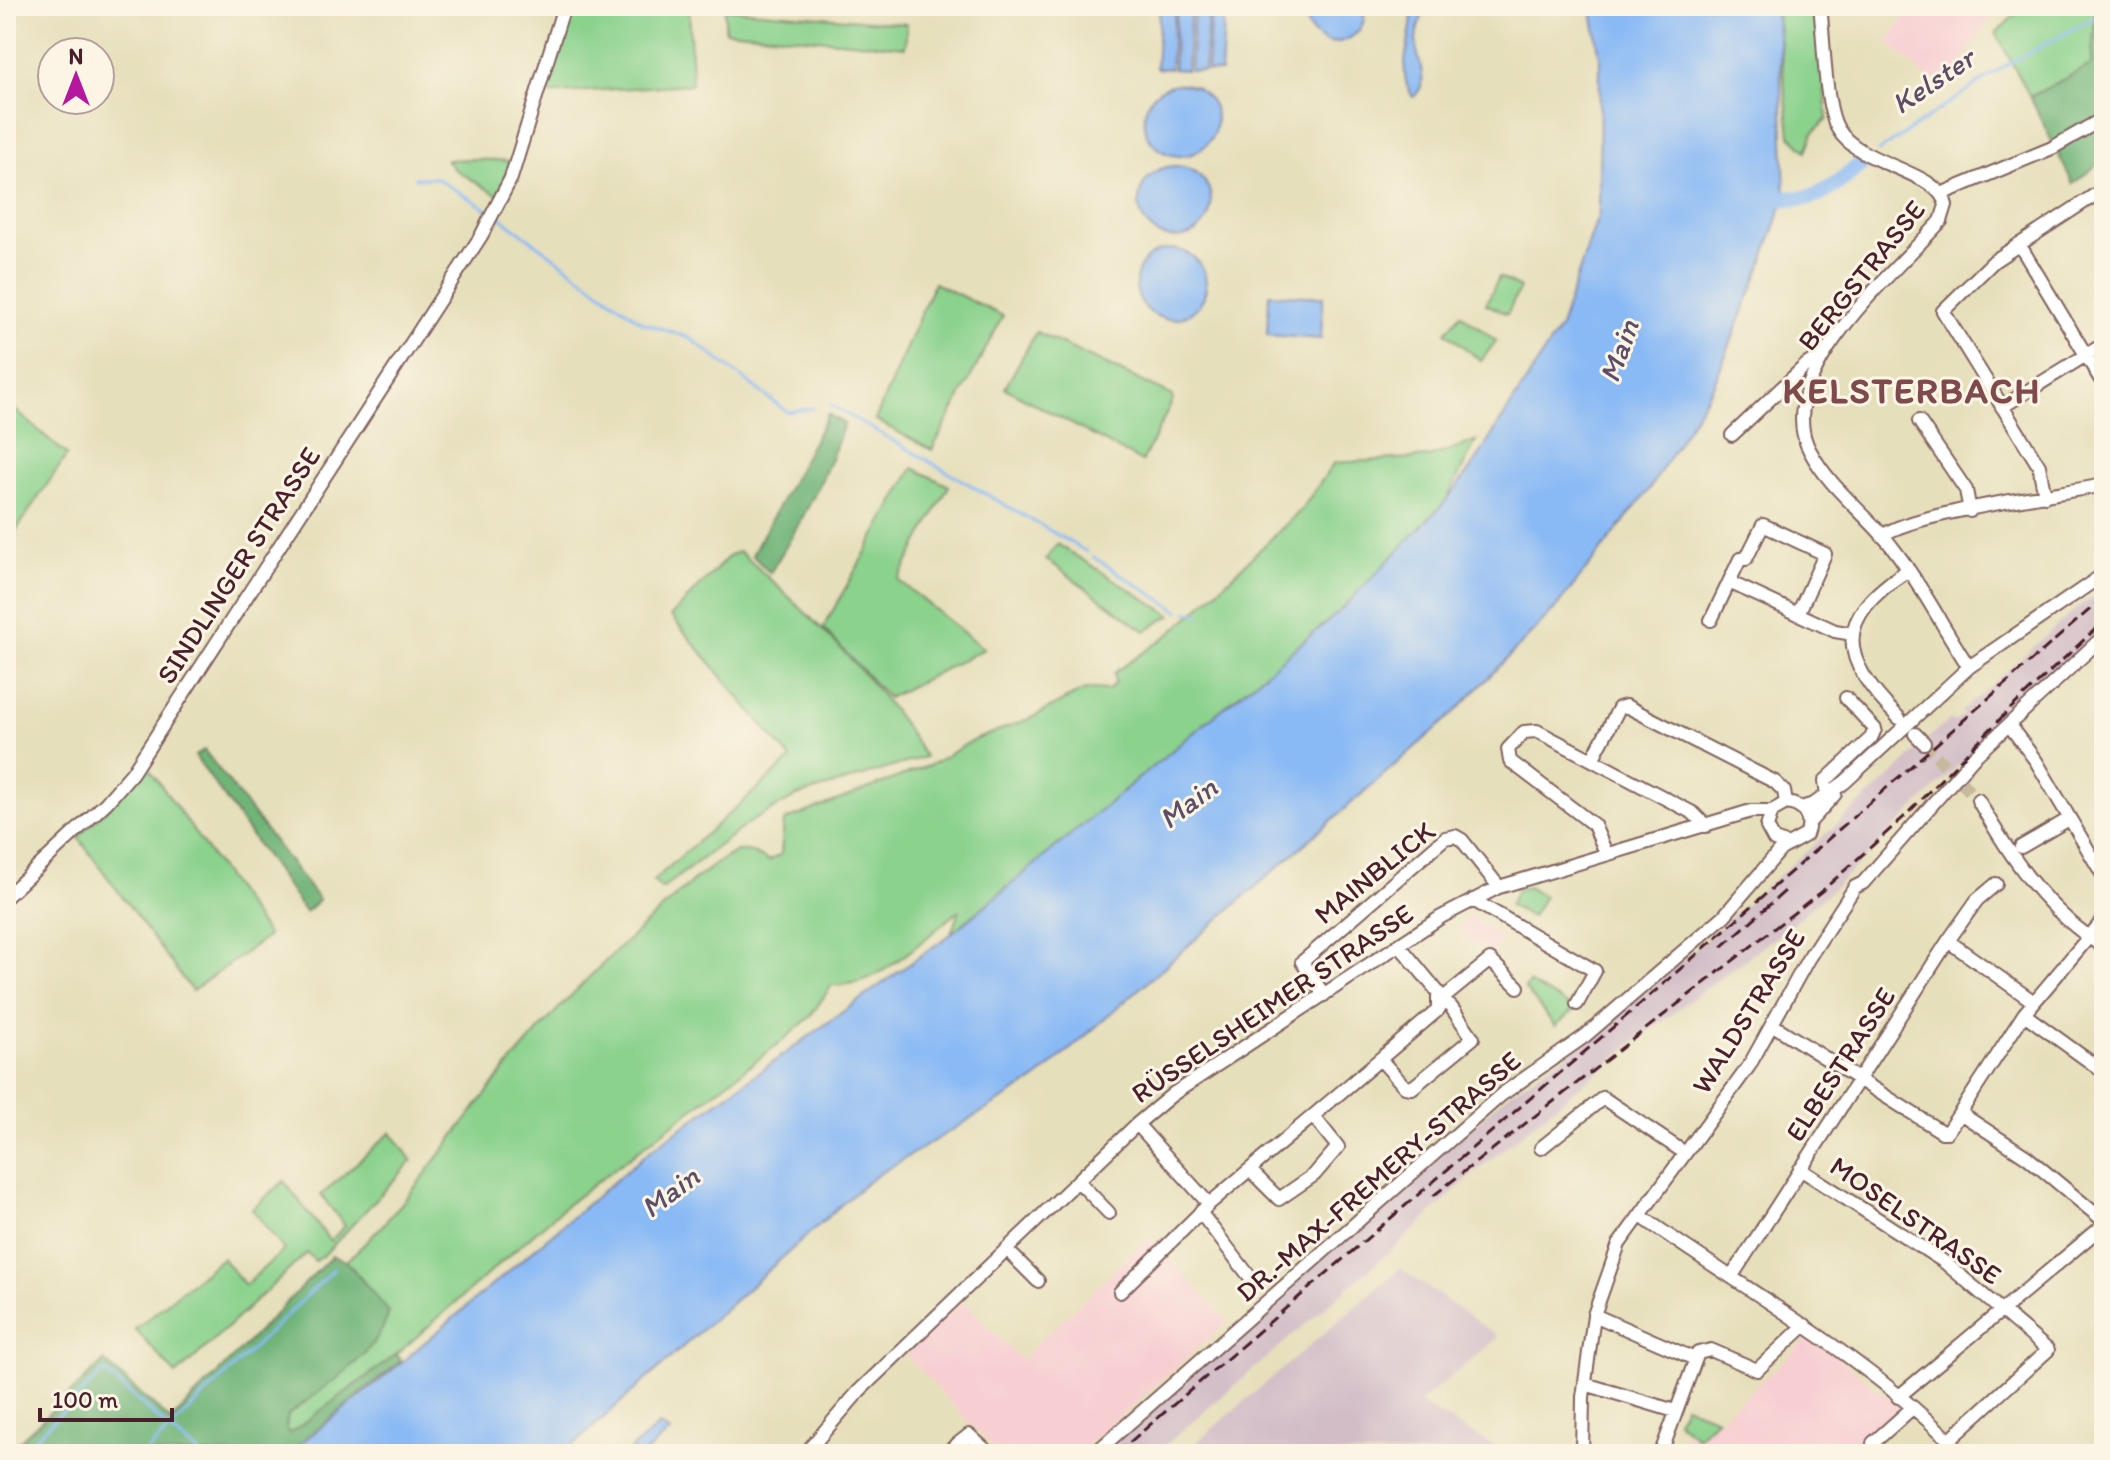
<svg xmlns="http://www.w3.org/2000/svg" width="2110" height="1460" viewBox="0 0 2110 1460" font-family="Itim,sans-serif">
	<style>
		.built { fill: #f7cfd3 }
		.industrial { fill: #d2bdc7 }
		.green { fill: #8bd28d; stroke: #6a785c; stroke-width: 2 }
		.forest { fill: #70b478; stroke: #5d6a52; stroke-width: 2 }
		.water { fill: #8abaf5; stroke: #6a6c90; stroke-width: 2 }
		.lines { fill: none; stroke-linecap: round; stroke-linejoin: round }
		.stream { stroke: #8abaf5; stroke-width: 3 }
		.river { stroke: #8abaf5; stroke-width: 16 }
		.minor-tunnel { stroke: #c7b99e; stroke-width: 12; stroke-dasharray: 12 6; stroke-linecap: butt }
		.minor-casing { stroke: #81625d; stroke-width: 16 }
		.minor { stroke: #fff; stroke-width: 12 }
		.rail { stroke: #4a1f2b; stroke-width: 3; stroke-dasharray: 12 6; stroke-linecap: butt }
		.labels { text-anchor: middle; stroke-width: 6; stroke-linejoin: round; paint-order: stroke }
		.street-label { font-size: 28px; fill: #4a1f2b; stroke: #fcf5e5 }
		.water-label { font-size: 30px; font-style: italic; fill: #5d4e68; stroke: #fcf5e5 }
		.district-label { font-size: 36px; font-weight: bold; letter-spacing: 2px; fill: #7e4a4c; stroke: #fcf5e5 }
	</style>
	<rect width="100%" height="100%" fill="#fcf5e5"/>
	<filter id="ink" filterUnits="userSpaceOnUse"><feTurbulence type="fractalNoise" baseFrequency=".0125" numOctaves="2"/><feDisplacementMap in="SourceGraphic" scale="16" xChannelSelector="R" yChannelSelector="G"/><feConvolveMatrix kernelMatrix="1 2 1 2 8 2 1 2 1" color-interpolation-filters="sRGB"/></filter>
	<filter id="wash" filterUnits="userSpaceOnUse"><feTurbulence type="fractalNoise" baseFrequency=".006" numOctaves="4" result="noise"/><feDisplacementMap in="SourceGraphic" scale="32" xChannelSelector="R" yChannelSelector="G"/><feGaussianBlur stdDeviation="1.8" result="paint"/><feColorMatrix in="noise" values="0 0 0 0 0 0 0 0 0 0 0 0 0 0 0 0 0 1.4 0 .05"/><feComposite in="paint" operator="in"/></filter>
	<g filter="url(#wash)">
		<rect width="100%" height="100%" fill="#e6dfbb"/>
		<!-- built -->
		<path class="built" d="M1912,6H1929L1945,15L1951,6H1971L1990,18L1942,92L1888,42Z
			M1467,916L1502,936L1492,953L1458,933Z
			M1148,1238L1228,1321L1077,1454H999L906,1355L963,1301L1021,1360Z
			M1810,1336L1898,1406V1415L1854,1454H1666L1690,1431L1697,1437L1720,1419Z"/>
		<!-- industrial -->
		<path class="industrial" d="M2104,589V629L2056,669L1836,886L1781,933L1639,1038L1476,1171L1402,1241L1155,1454H1100L1507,1095L1586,1041L1684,959L1896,772L1932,735L1951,719L1954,722L1963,715L1961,712L2079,606Z
			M1400,1268L1499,1337L1419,1403L1508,1454H1183Z"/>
		<!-- green -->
		<path class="green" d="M570,6H689L692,84L544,94Z
			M1776,6H1818L1827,119L1813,133L1806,151L1790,135Z
			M2024,6H2102L2096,8L2091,65L2030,97L1996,33Z
			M725,9L907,24L905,47L725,31Z
			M473,159L510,161L499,196L454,169L446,160Z
			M1499,277L1520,288L1507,314L1486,304Z
			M934,283L1003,316L932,450L875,420Z
			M1461,314L1496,341L1481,361L1446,332Z
			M1036,332L1171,395L1173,400L1142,462L1005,388Z
			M6,402L67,455L6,545Z
			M1476,441L1446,501L1339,612L951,934L959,911C922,938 880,988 832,985L809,1018L782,1041L564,1207L397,1354L290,1435L286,1427L288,1415C323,1387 376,1358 388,1312L346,1261C409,1206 453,1133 506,1069C550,1015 599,965 651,919C677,895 705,868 737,851H748L769,861L781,854L784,821L930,765L972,741L1031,718L1078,693L1089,689L1109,690L1115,683L1114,673L1171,633L1196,611L1301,510L1334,463L1429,457Z
			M913,468L949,486L898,580L984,649L888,698L823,628Z
			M1057,544L1171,615L1145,631L1046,559Z
			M739,551C807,612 878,679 925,757L797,796L750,822L662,889L653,881L791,759L671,616L729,556Z
			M146,764L268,936L192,991L78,837L133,783Z
			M1527,887L1544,896L1532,917L1509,905L1517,890Z
			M1529,983L1575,1009L1555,1026L1525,989Z
			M391,1132L412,1161L325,1254L315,1261L307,1253L176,1375L135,1329L222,1258L245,1285L284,1250L252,1209L284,1181L330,1241L345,1226L321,1195Z
			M1684,1405L1717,1418L1697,1437L1677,1421Z"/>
		<!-- forest -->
		<path class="forest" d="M2104,6V159L2073,184L2030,97L2091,65L2096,8Z
			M828,414L844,424C826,478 800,524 770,573L752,555Z
			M204,750L319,900L305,912L195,756Z
			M332,1256L346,1261L389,1312C376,1358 323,1387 288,1415L286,1426L289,1434L397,1354L401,1361L287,1454H6L104,1361L171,1421Z"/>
		<!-- water -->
		<path class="water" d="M1160,6H1175L1170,69L1156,68Z
			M1177,6H1191L1187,70L1173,69Z
			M1194,6H1209L1204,71L1190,70Z
			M1211,6H1225L1221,72L1207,71Z
			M1306,6H1364C1368,29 1352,42 1330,43C1313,37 1303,25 1306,6Z
			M1411,6H1428C1421,18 1416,28 1416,42C1416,61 1432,82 1413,97C1393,70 1416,36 1411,6Z
			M1591,6H1775L1780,51L1785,197L1759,273L1713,386L1651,487L1555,609L1454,713L1035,1080L869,1180L563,1454H287L377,1383L651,1150L951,934L1339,612L1446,501L1476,461L1560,327L1599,213L1600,57Z
			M1144 120a36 36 0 1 1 72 0a36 36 0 1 1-72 0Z
			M1139 202a36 36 0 1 1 72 0a36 36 0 1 1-72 0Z
			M1136 284a35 35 0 1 1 70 0a35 35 0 1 1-70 0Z
			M1269,294L1323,297L1321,339L1267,335Z
			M659,1425L670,1432L643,1454H626Z"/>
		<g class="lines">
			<!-- stream -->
			<path class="stream" d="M1879,151L1998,70L2104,12
				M415,178H436L490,211
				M500,217L642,322L690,338L787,412L813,408
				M831,405L1087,552
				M1093,557L1179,611
				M1188,612L1201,614
				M19,1454L104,1371L170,1429L144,1454
				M200,1454L170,1429L334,1269"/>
			<!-- river -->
			<path class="river" d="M1765,196C1815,203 1822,197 1860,165"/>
		</g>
	</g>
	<g filter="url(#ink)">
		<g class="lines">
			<!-- minor-tunnel -->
			<path class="minor-tunnel" d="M1924,743L1978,800"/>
			<!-- minor casing -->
			<g class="minor-casing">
				<path id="minor" d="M1820,6C1824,35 1824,106 1838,129C1859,166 1938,170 1946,205L1941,221C1896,271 1769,377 1810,451C1830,489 1868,515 1893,548C1922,585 1943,628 1969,667
					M1941,194L2052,148L2104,118
					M2019,244L2104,385
					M2002,407L2104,344
					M1919,421L1966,490L1970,511
					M1732,435L1806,365L1820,356
					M2045,496L2039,466L1943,311L1994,261L2104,189
					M1882,536C1911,513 2059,494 2104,485
					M1729,582L1835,631L1853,634
					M1711,620L1740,559H1746L1763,525L1825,554L1798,614
					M1899,718C1839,658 1832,620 1908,570
					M2009,725L2036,761L2104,877
					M1915,734L1924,743
					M1592,760L1619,708L1626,706L1775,782L1784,791L1786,803
					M1827,795L1825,781L1871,738L1875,729L1846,698
					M1978,800C2011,858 2046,911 2104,947
					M1801,808L1814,804L1845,782L1969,667L2104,574
					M1809,823L1835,794
					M2021,847L2069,819
					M1606,853L1594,825L1510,761L1508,749L1524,732L1537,731L1693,813L1706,826
					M6,897L106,803L132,773L481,236L511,178L564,6
					M1473,900L1595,971L1577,1004
					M1948,941L2034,1002
					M1324,995L1302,962L1445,838L1455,836L1462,840L1499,887
					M2024,1014L2104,1072
					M1773,1025L1942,1132H1947L1960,1113L2027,1157L2104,1221
					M1380,1059L1405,1087L1412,1088L1473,1038L1451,1007L1441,1000L1490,960L1518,987
					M1960,1113L2024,1014L2104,919
					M1137,1124L1209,1204L1438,1010V992L1399,945
					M1541,1148L1603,1098L1685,1153
					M1800,1169L1943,1261L2048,1350L1949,1440
					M1250,1170L1279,1199L1314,1175L1338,1147L1314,1117
					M1078,1181L1109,1213
					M1200,1212L1253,1281
					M1642,1217C1750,1293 1869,1358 1963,1454
					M1013,1256L1038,1281
					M1732,1276L1948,941L1977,900L1996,884
					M1120,1292L1209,1204
					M1594,1315L1695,1359
					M1585,1384L1675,1411
					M1898,1397L2104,1225
					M1873,1443L1911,1409
					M1662,1450L1698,1353L1711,1350L1757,1370L1805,1325
					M805,1454L859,1391L1137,1124L1173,1094L1441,917L1499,887L1751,811H1772
					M945,1454L969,1435L990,1454
					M1094,1454L1501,1095L1585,1036L1724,916L1781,849L1806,835C1813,818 1804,805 1786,803L1772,811L1767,827L1774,840L1789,845
					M1582,1454L1583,1397L1594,1315L1619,1244L1749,1066L1808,959L1855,887L1863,883L1973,758L2104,636"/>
			</g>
			<!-- minor -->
			<use href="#minor" class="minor"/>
			<!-- rail -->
			<path class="rail" d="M1722,947L1785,891
				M1433,1196L1823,890L1904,817L2010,709L2104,621
				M1116,1454L1646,999L2104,597"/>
		</g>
	</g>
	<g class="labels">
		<!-- street labels -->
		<g class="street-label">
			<text transform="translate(1861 275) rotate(-51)" y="10">BERGSTRASSE</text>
			<text transform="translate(238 565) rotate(-57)" y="10">SINDLINGER STRASSE</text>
			<text transform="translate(1374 872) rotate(-39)" y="10">MAINBLICK</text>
			<text transform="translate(1272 1003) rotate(-34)" y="10">RÜSSELSHEIMER STRASSE</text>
			<text transform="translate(1748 1011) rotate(-58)" y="10">WALDSTRASSE</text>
			<text transform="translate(1840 1064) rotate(-57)" y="10">ELBESTRASSE</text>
			<text transform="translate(1378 1176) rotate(-41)" y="10">DR.-MAX-FREMERY-STRASSE</text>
			<text transform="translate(1916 1220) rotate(35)" y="10">MOSELSTRASSE</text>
		</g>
		<!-- water labels -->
		<g class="water-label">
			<text transform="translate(1933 81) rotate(-34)" y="10">Kelster</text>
			<text transform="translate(1619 351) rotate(-70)" y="10">Main</text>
			<text transform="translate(1188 803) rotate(-37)" y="10">Main</text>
			<text transform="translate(670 1192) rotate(-37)" y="10">Main</text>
		</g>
		<!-- district labels -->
		<g class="district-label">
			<text x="1912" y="403">KELSTERBACH</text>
		</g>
	</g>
	<!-- margin -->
	<rect width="2110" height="1460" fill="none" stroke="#fcf5e5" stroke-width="32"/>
	<!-- north arrow -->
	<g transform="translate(76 76)"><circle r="38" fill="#fcf5e5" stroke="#b59f9b" stroke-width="2"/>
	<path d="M0-6L14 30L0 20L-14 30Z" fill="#b5179e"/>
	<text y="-12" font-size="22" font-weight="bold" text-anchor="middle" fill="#4a1f2b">N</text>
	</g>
	<!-- scale -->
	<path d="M40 1408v12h132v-12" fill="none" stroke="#4a1f2b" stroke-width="4"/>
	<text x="52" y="1408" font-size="24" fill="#4a1f2b" stroke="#fcf5e5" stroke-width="6" paint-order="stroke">100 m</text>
</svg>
